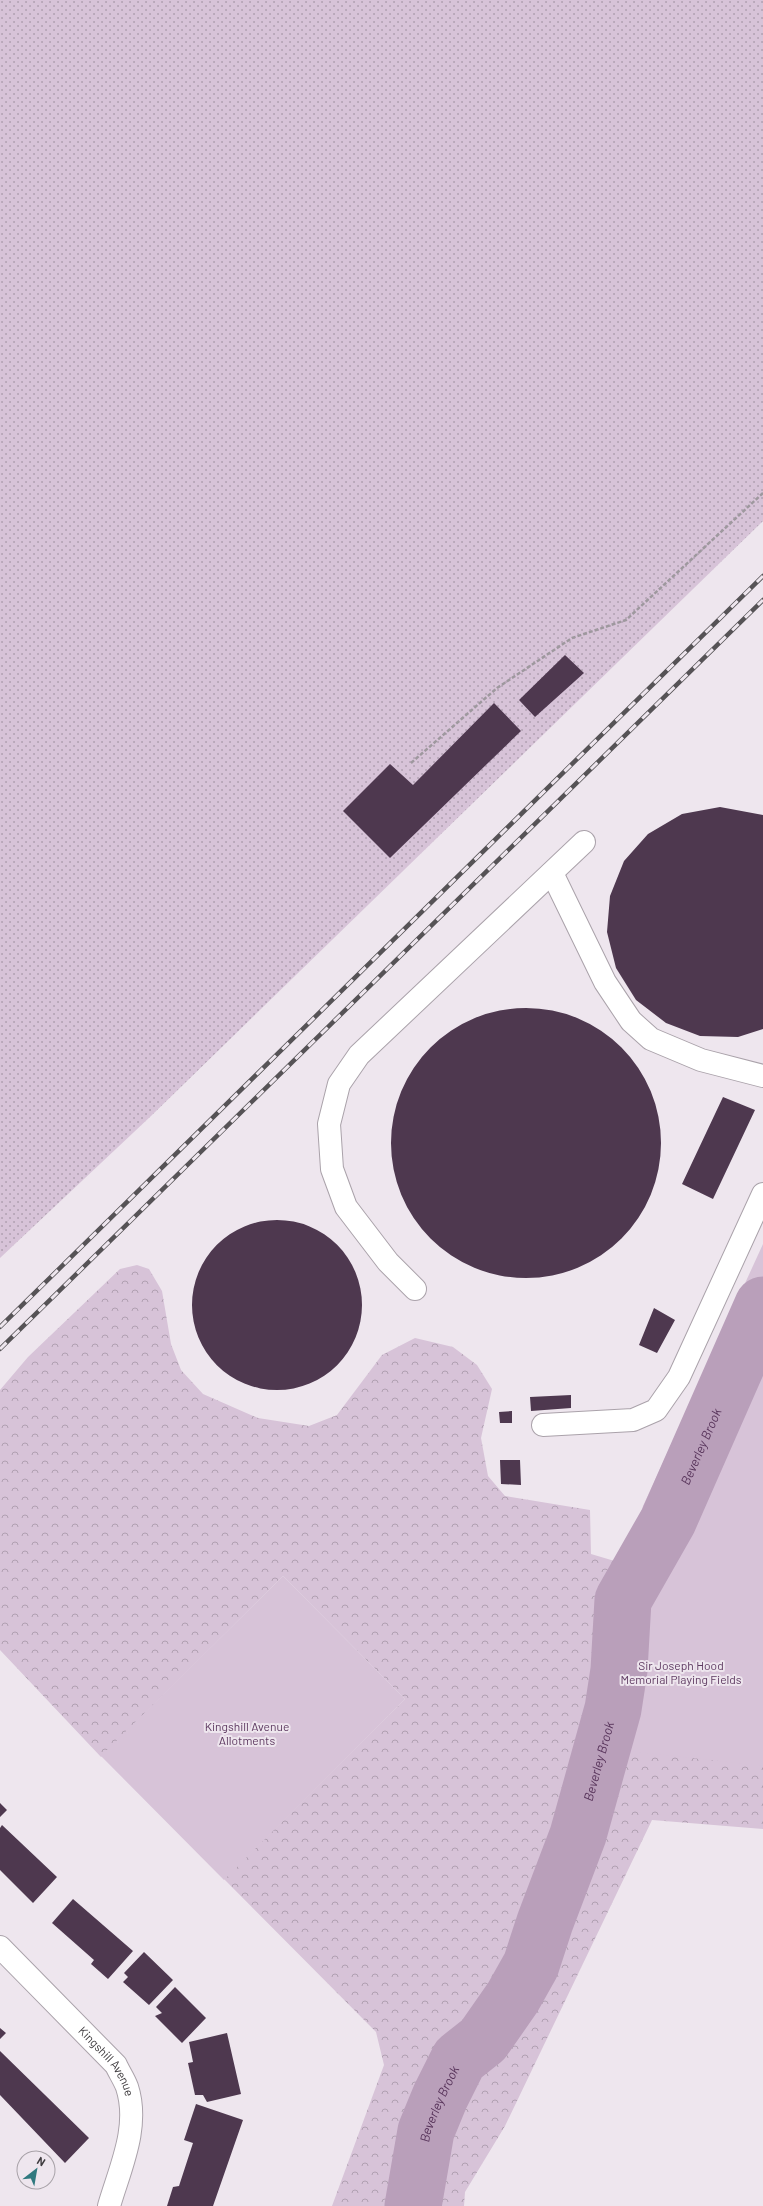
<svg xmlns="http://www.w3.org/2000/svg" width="763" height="2206" viewBox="0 0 763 2206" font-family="Barlow,sans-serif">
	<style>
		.grass { fill: url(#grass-dots) }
		.forest { fill: url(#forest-crowns) }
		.green { fill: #d7c3d8 }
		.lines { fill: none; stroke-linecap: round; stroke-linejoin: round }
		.river { stroke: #b99fba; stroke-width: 57 }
		.building { fill: #4e384f }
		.minor-casing { stroke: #aaa2aa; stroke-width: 24 }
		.path { stroke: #9e989e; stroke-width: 2.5; stroke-dasharray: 4 2; stroke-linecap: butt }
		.minor { stroke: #fff; stroke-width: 22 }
		.rail-casing { stroke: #565356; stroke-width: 4.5 }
		.rail { stroke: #eee6ee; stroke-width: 3; stroke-dasharray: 9; stroke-linecap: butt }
		.labels { text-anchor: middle; stroke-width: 4; stroke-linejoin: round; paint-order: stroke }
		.park-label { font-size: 12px; fill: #5e3a61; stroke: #eee6ee }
		.street-label { font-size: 12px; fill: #3e3b3e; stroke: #eee6ee }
		.water-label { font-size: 13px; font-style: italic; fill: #57335a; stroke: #eee6ee }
	</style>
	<defs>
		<pattern id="grass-dots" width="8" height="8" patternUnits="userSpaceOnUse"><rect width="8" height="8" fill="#d7c3d8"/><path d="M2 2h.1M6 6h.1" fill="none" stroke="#b0a0b1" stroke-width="1.8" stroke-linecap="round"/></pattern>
		<pattern id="forest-crowns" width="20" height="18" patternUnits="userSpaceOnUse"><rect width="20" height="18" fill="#d7c3d8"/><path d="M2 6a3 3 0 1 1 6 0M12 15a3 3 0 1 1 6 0" fill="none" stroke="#b0a0b1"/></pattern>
	</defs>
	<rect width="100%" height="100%" fill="#eee6ee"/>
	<!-- grass -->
	<path class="grass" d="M0,0H763V521L151,1116L0,1258Z"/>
	<!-- forest -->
	<path class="forest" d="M137,1265L149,1269L162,1291L171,1344L181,1370L203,1394L258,1418L309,1426L337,1415L382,1355L415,1338L453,1347L477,1365L492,1389L481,1438L488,1476L505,1496L590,1510L591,1554L628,1565L763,1267V1829L652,1820L505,2126L465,2192L464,2206H332L384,2065L376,2032L224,1879L405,1699L283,1576L101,1757L0,1650V1390L28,1357L120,1269Z"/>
	<!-- green -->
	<path class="green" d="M763,1244V1766L576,1745L643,1506Z
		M283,1576L405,1699L224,1880L101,1756Z"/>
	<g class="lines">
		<!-- river -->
		<path class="river" id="s1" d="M413,2206L426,2131L440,2097L459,2059L483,2040L513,1997L531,1965L545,1922L578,1835L613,1709L619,1670L623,1600L668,1521L763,1305"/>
	</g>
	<!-- building -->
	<path class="building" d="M565,655L584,673L535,717L519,700Z
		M494,703L521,731L390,858L343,811L390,764L413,785Z
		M720,807L763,815V1029L738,1037L700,1036L666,1023L636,1000L616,968L607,932L610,896L624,861L648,834L682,814Z
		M391 1143a135 135 0 1 1 270 0a135 135 0 1 1-270 0Z
		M723,1097L755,1110L713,1199L682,1184Z
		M192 1305a85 85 0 1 1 170 0a85 85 0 1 1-170 0Z
		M654,1308L675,1320L657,1353L639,1345Z
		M571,1395V1408L531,1411L530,1397Z
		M512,1411V1423H500L499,1412Z
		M500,1460H520L521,1485L501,1484Z
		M0,1803L7,1810L0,1817Z
		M2,1825L57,1877L33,1903L0,1870V1828Z
		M73,1899L133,1951L108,1979L91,1964L94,1960L52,1923Z
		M144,1952L173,1980L149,2005L123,1982L128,1977L124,1973Z
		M175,1987L206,2018L182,2043L155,2016L162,2013L156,2007Z
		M0,2028L6,2033L0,2039Z
		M227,2033L241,2094L207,2102L203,2095H195L188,2063L193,2062L189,2042Z
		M0,2051L89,2138L65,2163L0,2095Z
		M196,2104L243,2120L213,2206H167L173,2187L179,2186L193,2143L184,2140Z"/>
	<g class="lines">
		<!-- minor casing -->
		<g class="minor-casing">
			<g id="minor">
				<path d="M552,873L605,982L631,1021L651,1039L701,1060L763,1076"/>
				<path d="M415,1289L388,1262L346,1207L332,1169L329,1124L339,1084L359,1055L584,842"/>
				<path d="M543,1425L633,1420L656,1410L679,1377L763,1194"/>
				<path id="s2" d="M0,1947L116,2065C119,2072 124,2079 127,2087C140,2127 120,2168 109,2206"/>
			</g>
		</g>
		<!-- path -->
		<path class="path" d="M411,763L497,688L572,638L626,620L763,493"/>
		<!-- minor -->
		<use href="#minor" class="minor"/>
		<!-- rail casing -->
		<g class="rail-casing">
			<path id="rail" d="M0,1327L763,576
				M0,1349L763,600"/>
		</g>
		<!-- rail -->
		<use href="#rail" class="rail"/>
	</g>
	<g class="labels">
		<!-- park labels -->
		<g class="park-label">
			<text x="681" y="1670">Sir Joseph Hood<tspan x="681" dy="14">Memorial Playing Fields</tspan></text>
			<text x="247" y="1731">Kingshill Avenue<tspan x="247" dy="14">Allotments</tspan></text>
		</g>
		<!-- street labels -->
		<g class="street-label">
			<text dy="4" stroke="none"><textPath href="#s2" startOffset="157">Kingshill Avenue</textPath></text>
		</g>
		<!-- water labels -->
		<g class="water-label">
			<text dy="5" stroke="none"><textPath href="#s1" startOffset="826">Beverley Brook</textPath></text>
			<text dy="5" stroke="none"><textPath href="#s1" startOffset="490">Beverley Brook</textPath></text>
			<text dy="5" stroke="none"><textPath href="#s1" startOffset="106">Beverley Brook</textPath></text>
		</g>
	</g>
	<!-- north arrow -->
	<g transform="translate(36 2170) rotate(31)"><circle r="19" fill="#eee6ee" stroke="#a8a2a8"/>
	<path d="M0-3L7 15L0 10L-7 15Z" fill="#30797f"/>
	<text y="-6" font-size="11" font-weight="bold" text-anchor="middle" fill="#3e3b3e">N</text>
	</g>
</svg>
